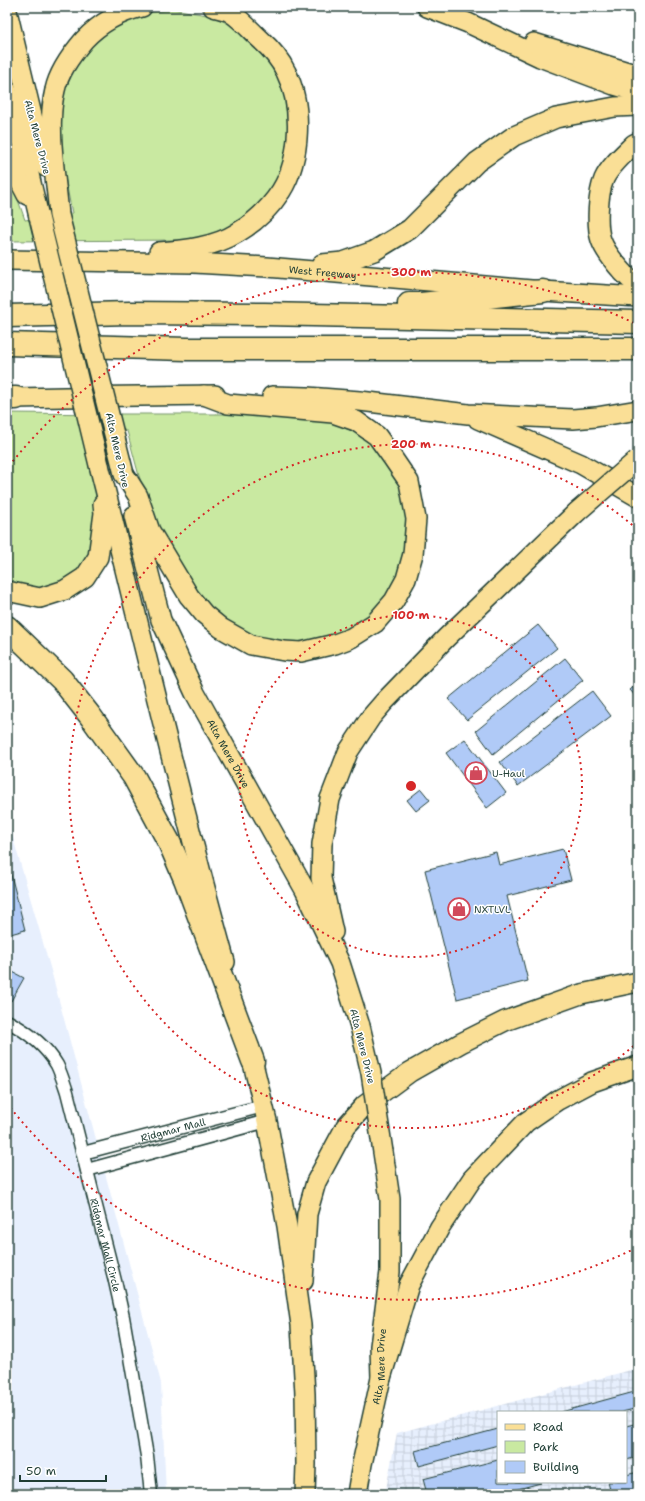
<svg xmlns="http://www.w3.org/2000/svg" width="645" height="1501" viewBox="0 0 645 1501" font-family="'Shantell Sans',sans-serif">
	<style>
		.built { fill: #e7effd }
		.industrial { fill: url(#industrial-grid); fill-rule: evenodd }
		.green { fill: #c9e9a1; stroke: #74936a }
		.building { fill: #b0caf7; stroke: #1f3d34 }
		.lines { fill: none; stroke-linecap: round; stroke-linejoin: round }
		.minor-casing { stroke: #1f3d34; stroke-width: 15 }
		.primary-casing { stroke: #1f3d34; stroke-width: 22 }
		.motorway-casing { stroke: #1f3d34; stroke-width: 25 }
		.minor { stroke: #fff; stroke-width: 12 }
		.primary { stroke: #fadf96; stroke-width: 19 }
		.motorway { stroke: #fadf96; stroke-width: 22 }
		.primary-bridge-casing { stroke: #1f3d34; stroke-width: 22; stroke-linecap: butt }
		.primary-bridge { stroke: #fadf96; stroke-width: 19 }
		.ring { fill: none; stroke: #d62828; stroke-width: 2; stroke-dasharray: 2 4 }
		.labels { text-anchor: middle; stroke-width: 3; stroke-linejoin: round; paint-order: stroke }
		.street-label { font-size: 10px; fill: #1f3d34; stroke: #fff }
		.poi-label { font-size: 10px; fill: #1f3d34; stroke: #fff; text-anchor: start }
		.centre { fill: #d62828; stroke: #fff; stroke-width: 2 }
		.ring-label { font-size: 12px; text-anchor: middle; font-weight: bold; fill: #d62828; stroke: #fff; stroke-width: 3; stroke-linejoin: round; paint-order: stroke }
	</style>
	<defs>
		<pattern id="industrial-grid" width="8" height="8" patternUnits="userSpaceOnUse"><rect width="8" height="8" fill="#e7effd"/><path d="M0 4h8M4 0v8" fill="none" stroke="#c6ced9"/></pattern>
	</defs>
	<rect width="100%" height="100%" fill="#fff"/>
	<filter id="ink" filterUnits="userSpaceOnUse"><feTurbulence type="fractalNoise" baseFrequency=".025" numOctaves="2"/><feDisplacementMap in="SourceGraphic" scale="8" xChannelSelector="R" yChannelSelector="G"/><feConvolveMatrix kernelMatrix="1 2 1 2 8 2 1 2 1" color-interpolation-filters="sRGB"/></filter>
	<g filter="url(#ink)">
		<!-- built -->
		<path class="built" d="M7,817L52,974L161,1383L166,1494H7Z"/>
		<!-- industrial -->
		<path class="industrial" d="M638,1368V1494H385L397,1433ZM498,1412H626V1482H498Z"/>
		<!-- green -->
		<path class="green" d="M174,9L212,16L242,30L265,53L281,77L289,112V143L279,178L269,196L252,213L218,233L185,240L7,241V168L25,220L72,213L58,141L62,96L81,55L112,25L140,14Z
			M7,413L121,414H296L326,419L364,437L393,470L403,494L411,528L401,579L371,618L348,631L297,646L257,641L220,621L191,583L154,519L139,476L127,431L83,433L99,507L89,561L77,577L41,592L7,582Z"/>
		<!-- building -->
		<path class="building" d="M538,625L557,648L467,720L448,699Z
			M565,658L583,680L493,754L476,731Z
			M638,683V699L630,690Z
			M592,691L611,716L518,786L500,762Z
			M465,739L506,793L487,808L446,753Z
			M421,789L430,800L416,811L407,800Z
			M563,849L571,880L507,896L528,981L457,999L425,870L496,852L499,865Z
			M7,867H9L25,930L7,935Z
			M7,969L24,978L11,1001L7,999Z
			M638,1391V1408L622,1412H561Z
			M638,1423V1457L626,1460V1426Z
			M498,1429V1445L419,1466L415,1451Z
			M498,1460V1482L541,1483L498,1494H427L423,1479Z
			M638,1472V1494H611L608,1482H626V1475Z"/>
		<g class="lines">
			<!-- minor casing -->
			<g class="minor-casing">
				<g id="minor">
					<path id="s1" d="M7,1021C26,1031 46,1046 57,1065C61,1073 64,1083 67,1092L115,1281L123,1317L147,1456L151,1494"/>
					<path id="s2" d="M83,1153L263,1106"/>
					<path d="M87,1170L267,1121"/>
				</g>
			</g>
			<!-- primary casing -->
			<g class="primary-casing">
				<g id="primary">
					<path d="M427,7L468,23L540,57L614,85L638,92"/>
					<path d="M7,11L34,124L46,167"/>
					<path d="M534,43L638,75"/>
					<path d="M7,91L18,127L39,217"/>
					<path d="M638,142L634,144C624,154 610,166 604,179C598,193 596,225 601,240C606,254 626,278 638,285"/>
					<path d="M7,157L27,195"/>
					<path d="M59,215C56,177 46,126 55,90C59,71 72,54 84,40C99,24 120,12 142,7"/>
					<path d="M159,252C185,250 215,247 237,233C254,223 270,208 281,191C301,159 303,106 286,72C280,59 270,48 260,39C251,31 238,16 228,11C223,10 218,8 213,7"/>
					<path id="s3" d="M7,260L194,263L267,267L543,291L638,297"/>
					<path d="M322,264L343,262L374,251L410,229L477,162L514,136L556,118L615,107L638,106"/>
					<path d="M272,396L307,397L360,401L468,414L573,419L596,417L638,410"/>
					<path d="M7,400L16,398L65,397L215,395"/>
					<path d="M478,419L581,464L638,497"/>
					<path d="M99,465C141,631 179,797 225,962"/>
					<path d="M124,474L138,496L150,531L189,596L204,614L221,628L251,645L284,651L301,652L335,644L351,638L375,623L394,601L406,579L413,554L416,519L409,482L392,457L377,436L356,421L333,413L228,404L204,395"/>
					<path id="s4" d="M134,516L161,620L195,693L305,890L340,963L360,1026"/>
					<path d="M7,591L40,598L65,590L85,577L98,557L104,513L103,504"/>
					<path d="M333,932L321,878L322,844L330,799L348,752L371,717L384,702L446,638L577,512"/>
					<path d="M249,1047L267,1121L287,1226L301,1325L305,1394L306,1464L305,1494"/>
					<path d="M303,1281L307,1214L316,1182L346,1126L365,1105L410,1072L461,1043L505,1021L581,994L638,982"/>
					<path d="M381,1378L409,1285L440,1227L472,1179L526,1122L558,1100L592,1082L638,1066"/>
					<path id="s5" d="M357,1494L362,1464L381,1378L380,1346L390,1272V1199L383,1152"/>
				</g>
			</g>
			<!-- motorway casing -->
			<g class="motorway-casing">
				<path id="motorway" d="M409,304H421L543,291
					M7,316L130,313L265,314L638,322
					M7,344L187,349H638
					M7,398H16
					M7,627L62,680L91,717L134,777L170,844L185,879L253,1061"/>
			</g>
			<!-- minor -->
			<use href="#minor" class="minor"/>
			<!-- primary -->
			<use href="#primary" class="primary"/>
			<!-- motorway -->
			<use href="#motorway" class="motorway"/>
			<!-- primary-bridge casing -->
			<g class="primary-bridge-casing">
				<path id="primary-bridge" d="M59,215L124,474
					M39,217L99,465
					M577,512L637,460
					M360,1026L371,1073L383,1152"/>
			</g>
			<!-- primary-bridge -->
			<use href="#primary-bridge" class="primary-bridge"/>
		</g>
	</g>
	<!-- distance rings -->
	<g class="ring">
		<circle cx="411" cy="786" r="171"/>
		<path d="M638 1042A342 342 0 1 1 638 530"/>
		<path d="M636 1248A514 514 0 0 1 9 1106M9 466A514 514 0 0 1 636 324"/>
	</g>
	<!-- icons -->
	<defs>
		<g id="shop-ring" transform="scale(1.15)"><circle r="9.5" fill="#fff" stroke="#d1495b" stroke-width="1.5"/><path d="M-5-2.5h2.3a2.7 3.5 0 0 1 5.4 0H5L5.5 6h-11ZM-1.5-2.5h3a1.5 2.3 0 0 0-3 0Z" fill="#d1495b"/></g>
	</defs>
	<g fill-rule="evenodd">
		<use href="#shop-ring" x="476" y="773"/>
		<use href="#shop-ring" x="459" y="909"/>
	</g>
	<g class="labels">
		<!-- street labels -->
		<g class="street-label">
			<text transform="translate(38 137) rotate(75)" y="4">Alta Mere Drive</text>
			<text dy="4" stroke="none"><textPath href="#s3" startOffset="316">West Freeway</textPath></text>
			<text transform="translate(118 450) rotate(77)" y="4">Alta Mere Drive</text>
			<text dy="4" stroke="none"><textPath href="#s4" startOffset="257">Alta Mere Drive</textPath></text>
			<text transform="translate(363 1046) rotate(76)" y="4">Alta Mere Drive</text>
			<text dy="4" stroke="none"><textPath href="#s2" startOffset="93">Ridgmar Mall</textPath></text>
			<text dy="4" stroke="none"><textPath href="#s1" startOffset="254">Ridgmar Mall Circle</textPath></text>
			<text dy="4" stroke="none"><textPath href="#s5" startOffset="130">Alta Mere Drive</textPath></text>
		</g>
		<!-- poi labels -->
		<g class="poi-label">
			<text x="492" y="777">U-Haul</text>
			<text x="474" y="913">NXTLVL</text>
		</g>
	</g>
	<circle cx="411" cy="786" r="6" class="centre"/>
	<g class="ring-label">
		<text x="411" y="276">300 m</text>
		<text x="411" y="448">200 m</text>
		<text x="411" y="619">100 m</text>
	</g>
	<!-- margin -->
	<rect width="645" height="1501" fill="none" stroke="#fff" stroke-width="24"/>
	<rect x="12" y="12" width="621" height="1477" fill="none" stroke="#1f3d34" stroke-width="1.5" filter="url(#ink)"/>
	<!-- legend -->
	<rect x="497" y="1411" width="130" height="72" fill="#ffffff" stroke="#a5b1ae"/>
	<rect x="505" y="1424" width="20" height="6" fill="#fadf96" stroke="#a5b1ae"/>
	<text x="533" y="1431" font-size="12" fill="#1f3d34">Road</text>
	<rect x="505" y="1441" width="20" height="12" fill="#c9e9a1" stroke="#a5b1ae"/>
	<text x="533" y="1451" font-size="12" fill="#1f3d34">Park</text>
	<rect x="505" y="1461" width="20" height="12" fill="#b0caf7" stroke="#a5b1ae"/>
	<text x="533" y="1471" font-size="12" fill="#1f3d34">Building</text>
	<!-- scale -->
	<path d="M20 1475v6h86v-6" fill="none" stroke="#1f3d34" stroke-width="2"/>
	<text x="26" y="1475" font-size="12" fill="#1f3d34" stroke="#ffffff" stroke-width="3" paint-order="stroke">50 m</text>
</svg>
